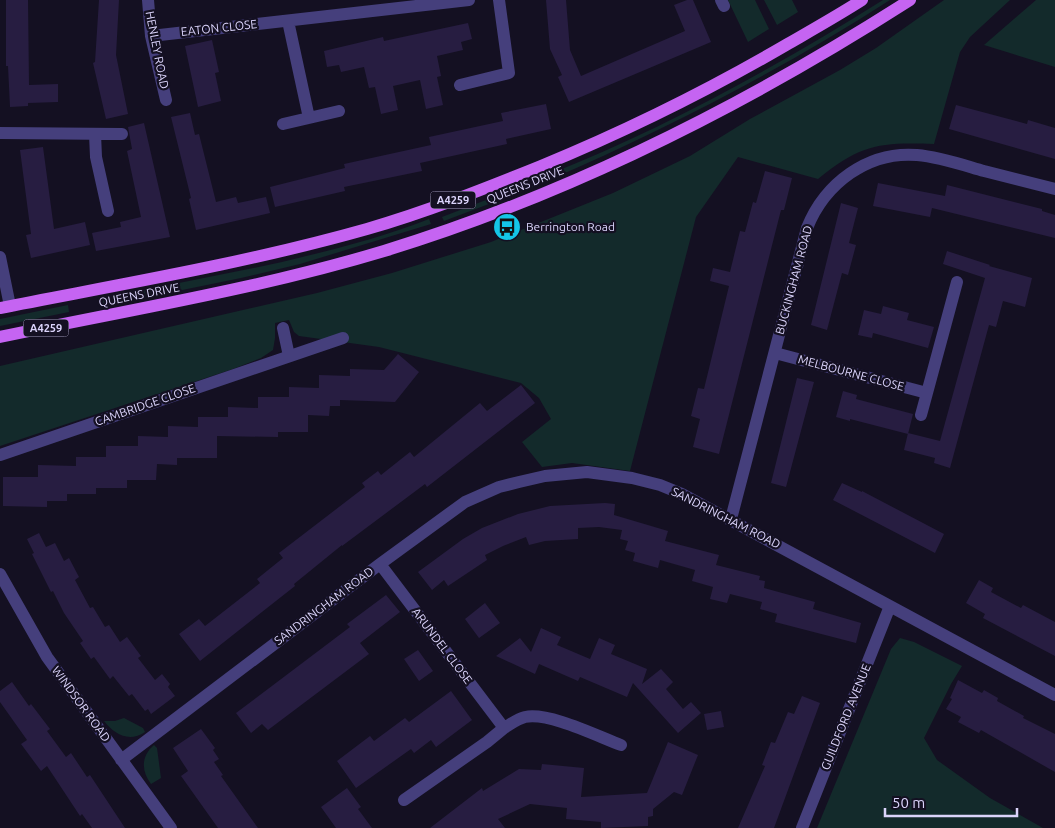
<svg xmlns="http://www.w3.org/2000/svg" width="1055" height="828" viewBox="0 0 1055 828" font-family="Ubuntu,sans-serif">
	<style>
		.green { fill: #132a2b }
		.building { fill: #271d41 }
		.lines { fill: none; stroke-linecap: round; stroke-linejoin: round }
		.minor { stroke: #453f7c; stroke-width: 12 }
		.major { stroke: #c564f2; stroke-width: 12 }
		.labels { text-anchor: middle; stroke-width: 4.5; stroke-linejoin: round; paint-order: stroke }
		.shield { fill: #141022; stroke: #9f99ba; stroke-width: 1 }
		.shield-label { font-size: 11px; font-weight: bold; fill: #dbd4fb }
		.street-label { font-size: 12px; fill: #dbd4fb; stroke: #141022 }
		.poi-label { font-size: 12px; fill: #dbd4fb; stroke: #141022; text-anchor: start }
	</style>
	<rect width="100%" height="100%" fill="#141022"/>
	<!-- green -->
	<path class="green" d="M728,0H755L769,29L748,42Z
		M764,0H792L798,12L777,25Z
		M883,0H890C781,70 667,129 549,180L547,175C664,129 776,67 883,0Z
		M944,0H1010L970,37L960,52L934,144C880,142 861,144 818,179L738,157L696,217L630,471L572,463L542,467L522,442L551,419L539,398L521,383L379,347L299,336L294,332L289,320L275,323V338L273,350L261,358L233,369L0,446V366L317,293L392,273L491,242L613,193L690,156L750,119L840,70L876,48Z
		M1036,0H1055V67L984,45Z
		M533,182L536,186L444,221L442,217Z
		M429,219L431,224L300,264L241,278L104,306L102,298C162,286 222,275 282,262C331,250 381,238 429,219Z
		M68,305L69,312L0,326V319Z
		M900,638L914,642L962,666L951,684L924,738L937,760L990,798L1043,828H817L891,649Z
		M124,718L143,728L145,732C129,743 114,734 104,721H115Z
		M154,745L157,748L161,778L151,784C141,771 141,756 154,745Z"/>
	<!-- building -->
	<path class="building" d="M6,0H28L29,85L58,84V102L28,103V106L10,107L8,66H6Z
		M99,0H119L116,55L128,114L106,119L93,63L95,62Z
		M546,0H566L570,50L581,76L685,31L674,5L687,0H693L711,42L569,102L558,77L562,75L550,49Z
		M468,23L472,39L461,42L463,50L437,56L441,76L437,77L443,105L426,109L420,80L393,86L398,110L381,114L375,87L369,88L364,67L341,72L339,65L327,67L324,51L383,37L384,41Z
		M212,40L219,72L215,73L221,101L198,107L185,46Z
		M546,104L551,129L506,139L507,144L420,163L422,171L344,187L345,191L275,207L270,187L345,168L344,164L431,145L429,137L503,121L501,113Z
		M956,105L1027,124L1028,120L1055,128V159L949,129Z
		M190,113L195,135L199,134L216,202L236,197L238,203L266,197L270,213L196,230L189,199L191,198L171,117Z
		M144,123L170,237L96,251L92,233L121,227L120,222L141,217L127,151L132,149L128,127Z
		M43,147L54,229L85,222L90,245L31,258L26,235L31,234L20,150Z
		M765,171L792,178L784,210H781L719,454L693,447L700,419L691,416L698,388L704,389L729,286L710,281L713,268L730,272L740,231L745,232L753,202L756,203Z
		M878,183L945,196L947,185L1042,209V211L1055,215V238L932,208L930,217L873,206Z
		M841,203L858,208L849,243L856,245L848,275L842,273L827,330L811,325Z
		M947,251L990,265L989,266L1032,278L1025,307L1003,301L996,327L989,325L950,468L934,463L935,458L904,450L908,433L940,441L985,278L943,264Z
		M883,306L909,313L907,320L934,327L928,348L873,333L872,338L858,335L864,310L881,314Z
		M398,354L419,372L395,402L340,400V406H330L329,416L308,415V432H278V437L217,436V458H177V465L157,464L156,480H127V488H96V494H67V501H47V507L3,506V477H38V465L76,466V457H106V446H138V436L168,437V426L198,427V417H228V407L258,408V397H289V387L319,388V375L350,376V369L384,370Z
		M797,378L814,382L786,487L771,483Z
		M521,385L535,403L427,487L425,484L342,546V545L294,584L295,586L200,661L179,634L199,619L205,626L260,583L257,579L283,558L279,553L365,487L362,483L378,471L381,475L410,452L414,457L480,403L487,411Z
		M843,391L857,395L856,399L913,414L908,434L850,419V421L836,417Z
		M842,483L862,492V491L944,534L935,553L833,500Z
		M605,503L615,504L614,515L668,531L665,541L719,555L716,565L760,576L759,580L765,581L764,588L815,602L813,609L861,623L856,643L775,622L777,614L760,609L762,602L730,594L727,603L710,599L713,587L692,581L695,570L660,560L658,568L633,561L635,553L625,550L628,541L620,539L622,530L599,527L578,528V539L545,541L529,545L526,537L503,546L485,555L487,560L448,586L444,580L432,590L418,572L463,539L482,528L518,514L550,506Z
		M39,533L46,547L55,543L64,561L69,558L79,577L75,580L90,608L93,607L105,627L109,625L120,642L127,637L141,656L138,658L155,680L162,674L170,684L168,687L175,696L151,714L148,709L145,711L132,694L129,696L113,676L110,679L94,657L91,659L80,643L83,641L64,613L53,591L51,592L32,554L34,553L27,539Z
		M979,580L993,588L991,592L1021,608L1023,605L1055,622V656L983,618L985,614L966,603Z
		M386,595L400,612L360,643L369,654L268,730L262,724L251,733L236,713L350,627L347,624Z
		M485,603L500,623L479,638L465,619Z
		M541,628L561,637L557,645L590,659L599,638L615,645L611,654L647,669L642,684L661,669L673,682L666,689L683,709L691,702L701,713L678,733L633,683L627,697L580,677L578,681L539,664L535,674L496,656L520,638L531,652Z
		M418,650L433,671L419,681L404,659Z
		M958,680L982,693L984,690L998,698L997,701L1024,716L1023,718L1055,734V772L981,730L979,733L958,722L961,717L946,709L952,699L950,698Z
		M12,682L29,706L31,704L50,729L47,731L66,757L71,753L87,777L90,775L125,828H92L82,814L80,816L47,766L41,771L21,744L27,740L0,702V691Z
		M451,691L472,720L436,747L431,740L414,753L411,749L356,788L337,761L370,736L374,741L405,718L409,722Z
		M802,696L820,703L774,828H738L765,766L762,765L771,742L775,743L788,712L794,714Z
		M721,711L724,727L707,730L704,714Z
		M201,729L215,748L213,750L219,759L214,762L223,775L221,776L258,828H218L181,776L188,771L173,748Z
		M668,742L698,755L682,795L674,792L653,809V816L648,817V826L601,828V822L566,819L567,808L530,804L498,819L505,828H430L482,788L483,791L519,769L541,770L542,764L584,768L581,797L647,793Z
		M347,788L361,807L358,809L372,828H336L321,807Z"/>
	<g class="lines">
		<!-- minor -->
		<path class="minor" d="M148,0L151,36L166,100
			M721,0L724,6
			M288,21L309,118
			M151,36L469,0
			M460,85L509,73L499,0
			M283,124L339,111
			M0,133L122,134
			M95,134L96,157L108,211
			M0,257L10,306
			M283,328L289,356
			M775,353L927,393L957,282
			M921,415L927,393
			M0,455L343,338
			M731,519L807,228C825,183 868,151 917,155C940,157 963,165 984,171C1008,177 1032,183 1055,189
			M380,564L504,728L487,742L404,800
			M0,574L47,657L171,828
			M504,728C511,724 517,719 525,717C549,712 597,736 621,745
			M121,760L380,564L465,502L499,487L519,482L545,476L587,472L632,478L660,485L682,494L1055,695
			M802,828L890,606"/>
		<!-- major -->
		<path class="major" d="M0,308C122,284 247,263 367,229C426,212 484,189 541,166C626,131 707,91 786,45C812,30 837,16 862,0
			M0,337C128,310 258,289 384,251C570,194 746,105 910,0"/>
	</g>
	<!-- icons -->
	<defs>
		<g id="bus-disc" transform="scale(1.4375)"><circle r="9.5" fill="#14c6e7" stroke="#141022"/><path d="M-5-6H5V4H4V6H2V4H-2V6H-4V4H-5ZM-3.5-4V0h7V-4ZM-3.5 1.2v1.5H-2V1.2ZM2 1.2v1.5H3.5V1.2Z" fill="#111"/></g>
	</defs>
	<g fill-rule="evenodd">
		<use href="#bus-disc" x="507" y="227"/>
	</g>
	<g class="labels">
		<!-- shield labels -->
		<g class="shield">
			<rect x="430.5" y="191.5" width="45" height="17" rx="4"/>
			<rect x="23.5" y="319.5" width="45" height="17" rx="4"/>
		</g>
		<g class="shield-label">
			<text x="453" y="204">A4259</text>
			<text x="46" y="332">A4259</text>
		</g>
		<!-- street labels -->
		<g class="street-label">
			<text transform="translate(219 28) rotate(-6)" y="4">EATON CLOSE</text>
			<text transform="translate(157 50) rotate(79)" y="4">HENLEY ROAD</text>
			<text transform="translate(525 185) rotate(-22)" y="4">QUEENS DRIVE</text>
			<text transform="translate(794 280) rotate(-75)" y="4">BUCKINGHAM ROAD</text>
			<text transform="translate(139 295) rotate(-11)" y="4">QUEENS DRIVE</text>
			<text transform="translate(851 373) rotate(15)" y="4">MELBOURNE CLOSE</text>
			<text transform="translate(145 405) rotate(-19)" y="4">CAMBRIDGE CLOSE</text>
			<text transform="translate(726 518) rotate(27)" y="4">SANDRINGHAM ROAD</text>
			<text transform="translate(324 606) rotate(-37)" y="4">SANDRINGHAM ROAD</text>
			<text transform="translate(442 646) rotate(53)" y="4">ARUNDEL CLOSE</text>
			<text transform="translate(81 704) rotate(54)" y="4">WINDSOR ROAD</text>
			<text transform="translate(846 717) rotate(-68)" y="4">GUILDFORD AVENUE</text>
		</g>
		<!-- poi labels -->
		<g class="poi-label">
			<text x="526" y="231">Berrington Road</text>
		</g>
	</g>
	<!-- scale -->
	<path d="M885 808v8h132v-8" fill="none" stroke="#dbd4fb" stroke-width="2.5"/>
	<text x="892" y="808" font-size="15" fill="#dbd4fb" stroke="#141022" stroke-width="4" paint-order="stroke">50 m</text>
</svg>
